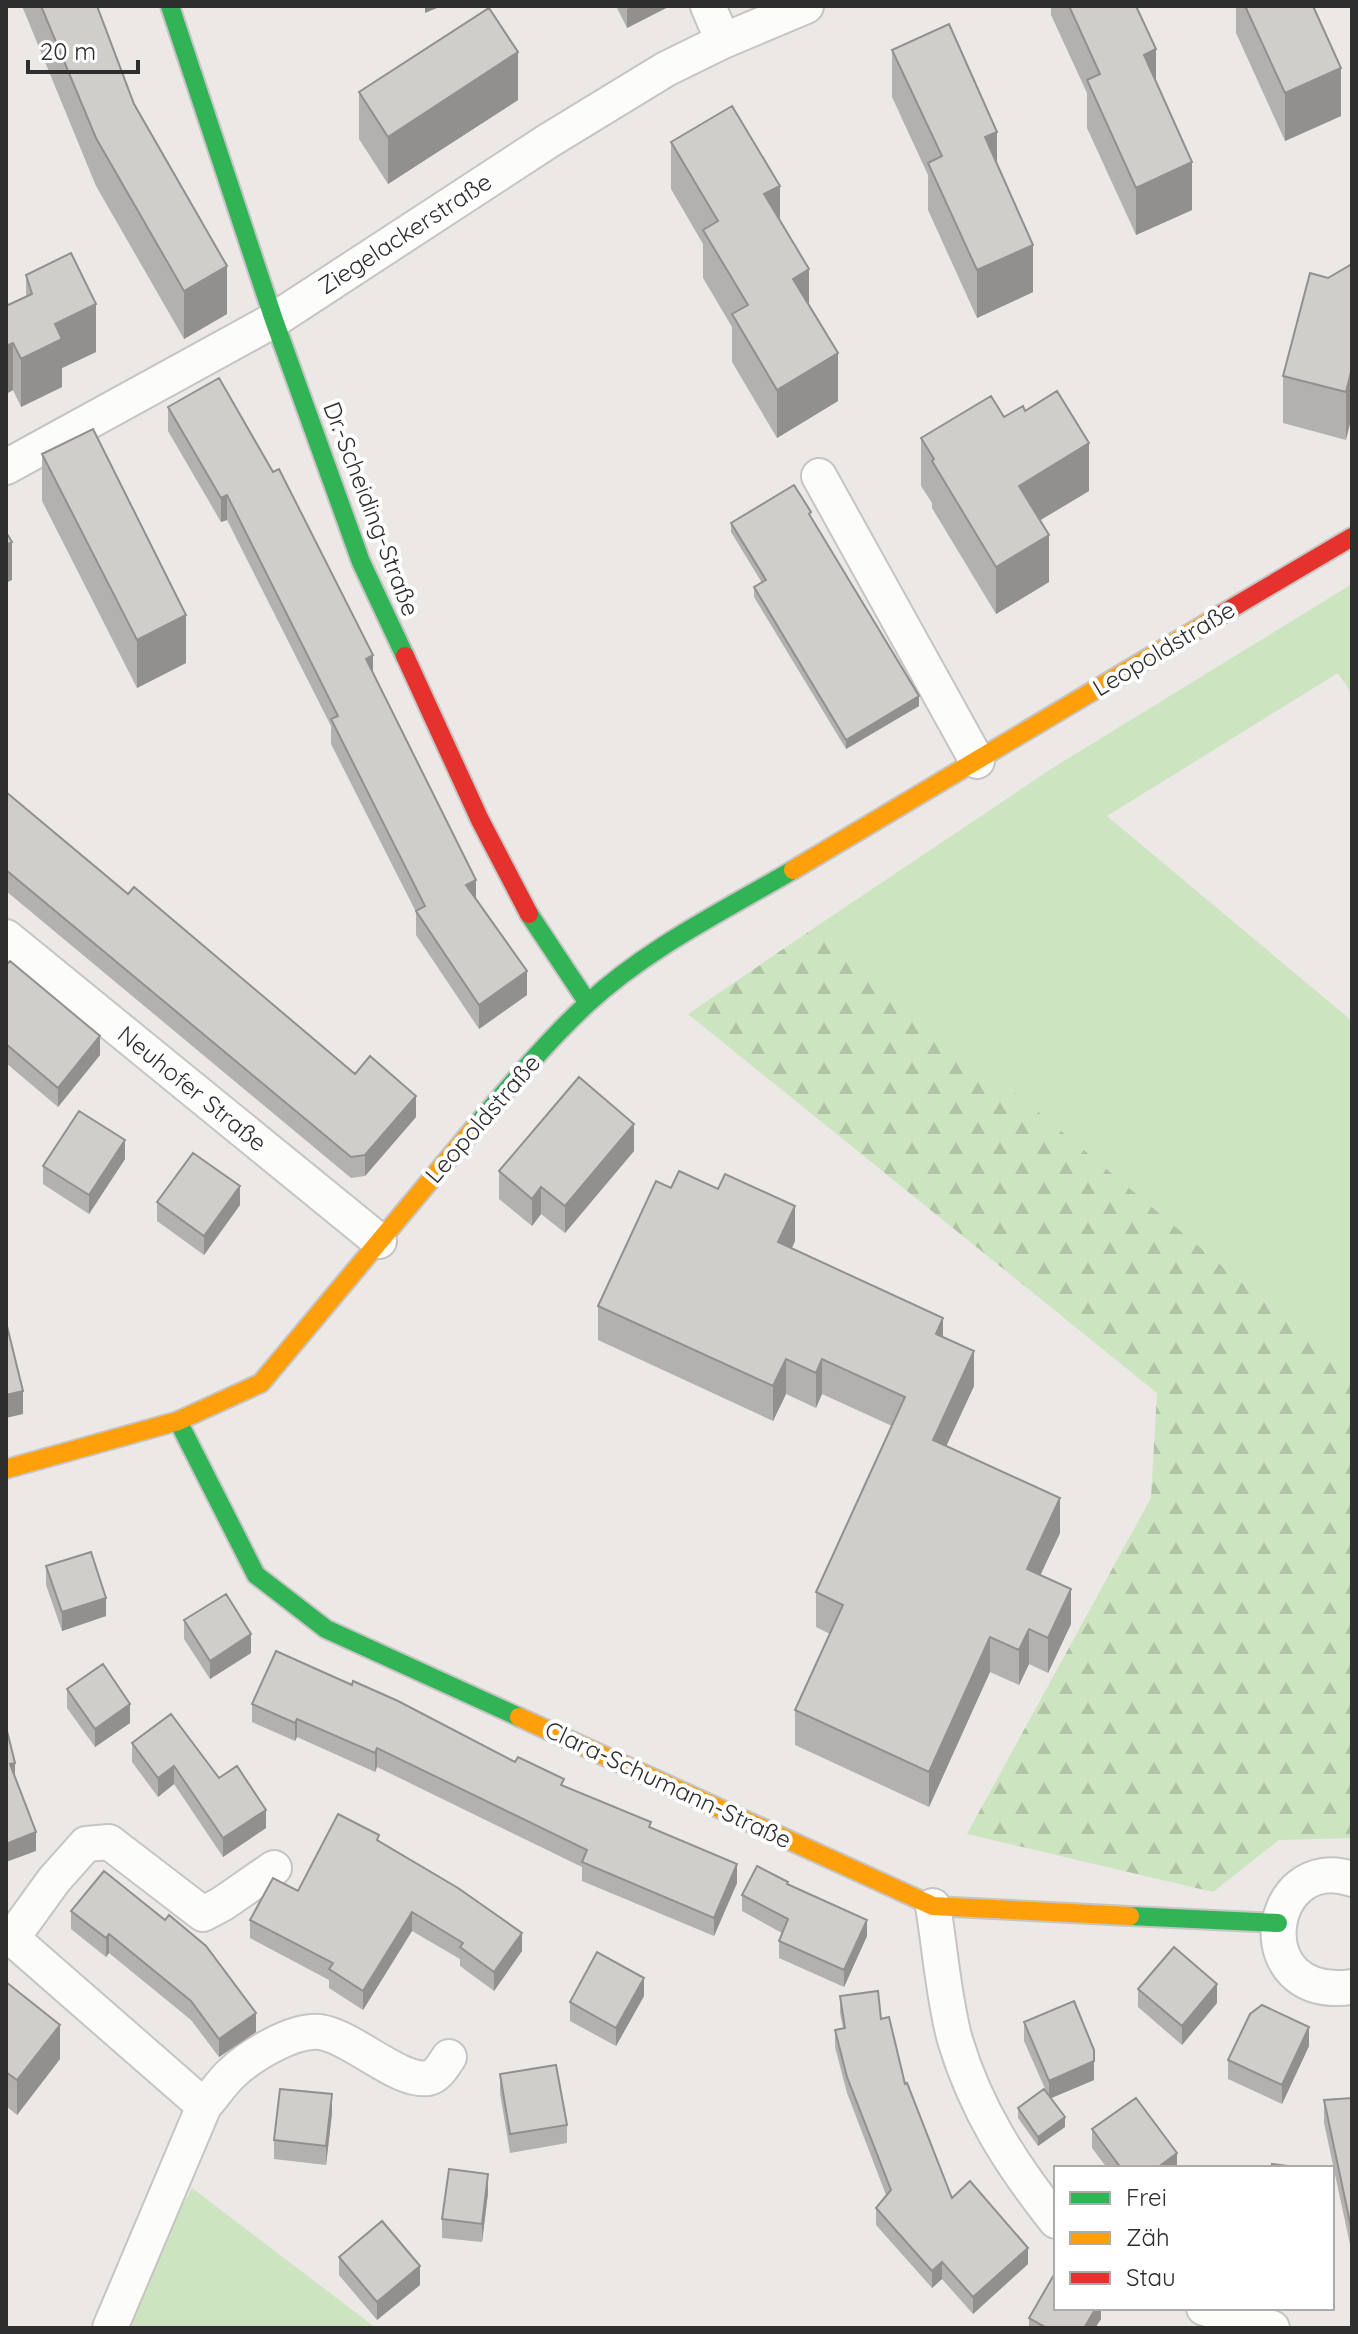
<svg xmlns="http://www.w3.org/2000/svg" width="1358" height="2334" viewBox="0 0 1358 2334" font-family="Quicksand,sans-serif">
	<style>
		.grass { fill: #cde4c0 }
		.forest { fill: url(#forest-firs) }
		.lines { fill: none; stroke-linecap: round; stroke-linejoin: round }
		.street-casing { stroke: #c6c4c4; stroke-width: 38 }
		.fast-casing { stroke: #c6c4c4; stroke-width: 22 }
		.slow-casing { stroke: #c6c4c4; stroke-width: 22 }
		.jam-casing { stroke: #c6c4c4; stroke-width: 22 }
		.street { stroke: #fcfcfb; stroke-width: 34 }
		.fast { stroke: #30b455; stroke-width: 18 }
		.slow { stroke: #ff9f0a; stroke-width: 18 }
		.jam { stroke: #e5322d; stroke-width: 18 }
		.wall { fill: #b3b1af }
		.shaded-wall { fill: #92908e }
		.building { fill: #d0cecb; stroke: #92908e; stroke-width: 2 }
		.labels { text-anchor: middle; stroke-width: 8; stroke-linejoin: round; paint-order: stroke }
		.street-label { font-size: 24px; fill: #2e2e2e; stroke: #fff }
	</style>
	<defs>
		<pattern id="forest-firs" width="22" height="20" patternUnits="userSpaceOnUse" patternTransform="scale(2)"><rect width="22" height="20" fill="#cde4c0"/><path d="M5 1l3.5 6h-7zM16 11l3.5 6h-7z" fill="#b0c4a5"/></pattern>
	</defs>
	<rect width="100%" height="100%" fill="#ebe8e5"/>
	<!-- grass -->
	<path class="grass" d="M1352,584V694L1338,673L1107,816L1352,1021V1375L817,926L1051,769Z
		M192,2188L376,2328H115Z"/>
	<!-- forest -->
	<path class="forest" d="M817,926L1352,1375V1838L1279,1840L1213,1892L967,1834L1151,1498L1157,1393L688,1014Z"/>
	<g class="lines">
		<!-- street casing -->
		<g class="street-casing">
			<path id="street" d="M708,6L723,41
				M6,467L274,320L548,141L666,69L723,41L806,6
				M819,476L977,761
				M6,937L379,1241
				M1352,1879C1266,1850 1243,2002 1352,1987
				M933,1906C940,1948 944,2001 955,2040C976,2110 1011,2164 1056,2221
				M6,1933L204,2106L110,2328
				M12,1938L54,1880L86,1844L109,1842L203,1914L222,1904L274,1868
				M204,2106C213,2096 222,2082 232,2073C251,2055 294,2029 320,2032C353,2037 399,2083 428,2078C438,2076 444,2064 449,2057
				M1204,2308L1272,2328"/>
		</g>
		<!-- fast casing -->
		<g class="fast-casing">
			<path id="fast" d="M170,6L274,320L361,562L405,656
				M529,914L588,1003
				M475,1127C511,1085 546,1042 587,1004C646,949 723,911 793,870
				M178,1421L256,1575L326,1629L519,1717
				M1130,1916L1278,1923"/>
		</g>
		<!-- slow casing -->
		<g class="slow-casing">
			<path id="slow" d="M793,870L1222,614
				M6,1469L178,1421L261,1383L475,1127
				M519,1717L933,1906L1130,1916"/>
		</g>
		<!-- jam casing -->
		<g class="jam-casing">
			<path id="jam" d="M1222,614L1352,537
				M405,656L480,820L529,914"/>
		</g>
		<!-- street -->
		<use href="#street" class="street"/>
		<!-- fast -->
		<use href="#fast" class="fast"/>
		<!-- slow -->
		<use href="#slow" class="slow"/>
		<!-- jam -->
		<use href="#jam" class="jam"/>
	</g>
	<!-- wall -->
	<path class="wall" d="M22,6H97L134,104L227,314L184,339L96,186Z
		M616,6H670L627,28Z
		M1051,6H1136L1156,82L1192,210L1136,235L1087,128V93L1051,15Z
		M1236,6H1313L1341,116L1285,141L1236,33Z
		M892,50L997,165L1033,292L977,318L928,210V175L892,97Z
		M359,92L518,100L388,184L359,139Z
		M671,142L780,219L809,306L838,401L777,438L732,362V327L703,278V244L671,189Z
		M1352,264L1346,440L1283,423V376L1328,278Z
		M26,275L96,352L62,368V387L21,407L13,390L6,394V306L26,297Z
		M168,407L373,673L476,899L527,995L479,1029L416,935V912L331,744V726L227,520L221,522L168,431Z
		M1025,411L1089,491L1040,520L1049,582L996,614L932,508V503L921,486V438Z
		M42,454L186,663L137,688L42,501Z
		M811,517L919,706L846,749L754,597V587L762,583L731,532V523Z
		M6,792L128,894L355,1074L416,1117L365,1176L351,1178L6,891Z
		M6,965L100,1055L58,1107L6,1063Z
		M634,1151L565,1233L541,1214L532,1226L499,1199V1171Z
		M125,1159L89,1214L43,1184V1166Z
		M671,1188L795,1241L792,1248L943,1337L974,1386L946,1446L1060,1533L1040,1575L1071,1624L1048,1673L1029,1664L1019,1685L990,1672L929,1807L795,1745V1710L830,1634L816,1627V1592L892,1426L822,1394L816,1408L786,1394L773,1421L598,1340V1306Z
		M157,1202L240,1205L204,1255L157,1221Z
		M46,1566L106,1616L62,1631L46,1585Z
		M184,1620L251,1653L210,1679L184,1639Z
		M67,1689L130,1723L95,1747L67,1708Z
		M252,1704L564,1786L651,1828L737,1883L714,1936L582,1881V1867L377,1767L375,1772L297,1737L295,1741L252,1722Z
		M132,1743L219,1778L266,1828L223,1857L174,1784L158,1797L132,1762Z
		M379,1841L522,1951L494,1991L460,1966V1959L412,1931L363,2010L329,1988V1980L250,1938V1920Z
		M788,1885L867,1936L844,1987L779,1958V1941L782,1933L742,1911V1895Z
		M71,1911L165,1920L256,2032L219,2057L191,2020L109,1953L106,1957L71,1929Z
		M6,1982L60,2059L17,2115L6,2106Z
		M1138,1989L1217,2003L1182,2045L1138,2007Z
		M644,1996L616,2046L570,2021V2002Z
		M840,1996L881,2019L905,2084L952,2198L1028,2264L973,2314L942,2279L932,2288L876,2225V2208L886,2195L847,2093L835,2047V2030L843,2028L840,2013Z
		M1024,2022L1094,2080L1051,2098L1065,2127L1038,2146L1018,2118V2108L1046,2091L1024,2041Z
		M1309,2046L1282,2104L1228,2079V2060Z
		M500,2074L567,2125V2143L510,2153L500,2093Z
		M1352,2098L1351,2249L1324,2123V2100Z
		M332,2113L326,2165L274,2159V2140Z
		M1092,2129L1177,2168H1107L1092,2148Z
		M488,2193L482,2242L442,2238V2219Z
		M339,2257L420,2285L377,2320L339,2275Z
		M1101,2308V2319L1095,2328H1029V2318Z"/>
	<!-- shaded-wall -->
	<path class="shaded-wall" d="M425,6H442L425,13Z
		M633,6H670L627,28V9Z
		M1156,49V97L1144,55Z
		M518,52V100L388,184V137Z
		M1341,68V116L1285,141V93Z
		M997,132V180L985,137Z
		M1192,162V210L1136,235V188Z
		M780,186V233L764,194Z
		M1033,245V292L977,318V270Z
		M227,266V314L184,339V291Z
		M809,269V316L793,279Z
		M96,304V352L62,368V387L21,407V359L55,324Z
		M13,343V390L6,394V346Z
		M838,353V401L777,438V390Z
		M1352,368V416L1346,440V392Z
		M1089,443V491L1019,533V486Z
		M227,495V520L221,522V498Z
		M1049,535V582L996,614V567Z
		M12,542V580L6,583V545Z
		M186,615V663L137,688V640Z
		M373,655V680L366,659Z
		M919,696V706L846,749V740Z
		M476,880V904L466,885Z
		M527,971V995L479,1029V1005Z
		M100,1036V1055L58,1107V1088Z
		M416,1096V1117L365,1176V1155Z
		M634,1124V1151L565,1233V1206Z
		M125,1140V1159L89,1214V1195Z
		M240,1186V1205L204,1255V1236Z
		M541,1187V1214L532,1226V1199Z
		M795,1206V1241L778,1277V1242Z
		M943,1318V1353L936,1334Z
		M974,1351V1386L933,1475V1440Z
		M786,1359V1394L773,1421V1386Z
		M822,1359V1394L816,1408V1373Z
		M23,1391V1414L6,1418V1395Z
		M1060,1498V1533L1027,1604V1569Z
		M1071,1589V1624L1048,1673V1638Z
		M106,1598V1616L62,1631V1612Z
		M1029,1629V1664L1019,1685V1650Z
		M251,1634V1653L210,1679V1661Z
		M990,1637V1672L929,1807V1772Z
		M130,1704V1723L95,1747V1729Z
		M297,1719V1737L295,1741V1723Z
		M377,1748V1767L375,1772V1753Z
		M15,1763V1782L10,1764Z
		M174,1766V1784L158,1797V1778Z
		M266,1810V1828L223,1857V1838Z
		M36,1832V1851L6,1862V1844Z
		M737,1864V1883L714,1936V1918Z
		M412,1912V1931L363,2010V1991Z
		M867,1920V1936L844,1987V1970Z
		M522,1933V1951L494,1991V1972Z
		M109,1934V1953L106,1957V1938Z
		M644,1978V1996L616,2046V2028Z
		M1217,1984V2003L1182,2045V2026Z
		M256,2013V2032L219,2057V2039Z
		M60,2025V2059L17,2115V2080Z
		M1309,2027V2046L1282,2104V2085Z
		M1094,2061V2080L1049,2099V2081Z
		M332,2094V2113L326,2165V2146Z
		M1065,2117V2127L1038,2146V2137Z
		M1177,2153V2168H1157Z
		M488,2174V2193L482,2242V2224Z
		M1352,2226V2249H1351V2227Z
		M1028,2248V2264L973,2314V2297Z
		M942,2262V2279L932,2288V2271Z
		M420,2266V2285L377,2320V2302Z
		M1096,2308H1101V2319L1095,2328H1084Z"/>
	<!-- building -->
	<path class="building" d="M41,6H97L134,104L227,266L184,291L96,138Z
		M1069,6H1136L1156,49L1144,55L1192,162L1136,188L1087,80L1100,74Z
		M1245,6H1313L1341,68L1285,93Z
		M489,8L518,52L388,137L359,92Z
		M949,24L997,132L985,137L1033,245L977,270L928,163L942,156L892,50Z
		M732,106L780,186L764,194L809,269L793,279L838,353L777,390L732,314L748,305L703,230L718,221L671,142Z
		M71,253L96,304L55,324L62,339L21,359L13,343L6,346V306L32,294L26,275Z
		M1352,264V368L1346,392L1283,376L1310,273L1328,278Z
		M219,378L273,472L279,469L373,655L366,659L476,880L466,885L527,971L479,1005L416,911L425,906L331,719L338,716L227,495L221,498L168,407Z
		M1057,391L1089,443L1019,486L1049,535L996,567L932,461L934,459L921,438L991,396L1004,417L1023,406L1025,411Z
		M93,429L186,615L137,640L42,454Z
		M794,485L811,512L809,514L919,696L846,740L754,587L766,580L731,523Z
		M6,532L12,542L6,545Z
		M6,792L128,894L134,887L355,1074L370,1056L416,1096L365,1155L351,1157L6,870Z
		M10,961L100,1036L58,1088L6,1044V965Z
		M579,1077L634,1124L565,1206L541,1187L532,1199L499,1171Z
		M79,1111L125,1140L89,1195L43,1166Z
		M193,1153L240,1186L204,1236L157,1202Z
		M679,1171L718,1189L725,1174L795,1206L778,1242L943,1318L936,1334L974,1351L933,1440L1060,1498L1027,1569L1071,1589L1048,1638L1029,1629L1019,1650L990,1637L929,1772L795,1710L843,1605L816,1592L905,1397L822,1359L816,1373L786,1359L773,1386L598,1306L656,1181L671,1188Z
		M6,1322L23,1391L6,1395Z
		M91,1552L106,1598L62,1612L46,1566Z
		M226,1594L251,1634L210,1661L184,1620Z
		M276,1651L352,1685L353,1681L398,1701L515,1762L518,1757L564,1779L561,1785L651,1822L649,1827L737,1864L714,1918L582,1862L587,1850L377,1748L375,1753L297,1719L295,1723L252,1704Z
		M103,1664L130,1704L95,1729L67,1689Z
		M171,1714L219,1778L237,1766L266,1810L223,1838L174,1766L158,1778L132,1743Z
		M6,1727L15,1763L10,1764L36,1832L6,1844Z
		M338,1814L379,1835L377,1840L458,1888L522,1933L494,1972L460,1947L463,1943L412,1912L363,1991L329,1969L333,1963L250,1920L273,1878L298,1891Z
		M757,1866L788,1882L787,1884L867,1920L844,1970L779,1941L788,1919L742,1895Z
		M104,1871L165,1920L169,1915L206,1946L256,2013L219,2039L191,2001L109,1934L106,1938L71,1911Z
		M1174,1947L1217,1984L1182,2026L1138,1989Z
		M597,1952L644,1978L616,2028L570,2002Z
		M6,1982L60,2025L17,2080L6,2072Z
		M878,1991L881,2019L889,2017L905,2084L907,2083L952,2198L970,2181L1028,2248L973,2297L942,2262L932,2271L876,2208L891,2190L847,2077L835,2030L845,2028L840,1996Z
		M1074,2001L1094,2050V2061L1049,2081L1024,2022Z
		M1262,2005L1309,2027L1282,2085L1228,2060L1250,2014Z
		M556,2065L567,2125L510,2134L500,2074Z
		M280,2089L332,2094L326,2146L274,2140Z
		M1044,2089L1065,2117L1038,2137L1018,2108Z
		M1136,2098L1177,2153L1157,2168H1121L1092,2129Z
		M1352,2098V2226L1351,2227L1324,2100Z
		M1272,2164L1304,2168H1272Z
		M449,2169L488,2174L482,2224L442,2219Z
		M382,2221L420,2266L377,2302L339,2257Z
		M1055,2273L1056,2308H1096L1084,2328H1047L1029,2318Z"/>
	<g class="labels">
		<!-- street labels -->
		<g class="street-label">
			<text transform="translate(405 234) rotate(-33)" y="8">Ziegelackerstraße</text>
			<text transform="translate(371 509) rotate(69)" y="8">Dr.-Scheiding-Straße</text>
			<text transform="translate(1164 649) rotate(-31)" y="8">Leopoldstraße</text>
			<text transform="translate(192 1089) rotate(39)" y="8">Neuhofer Straße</text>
			<text transform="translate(483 1119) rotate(-49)" y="8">Leopoldstraße</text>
			<text transform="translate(668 1785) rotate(25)" y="8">Clara-Schumann-Straße</text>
		</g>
	</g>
	<!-- border -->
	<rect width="1358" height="2334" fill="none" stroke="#2e2e2e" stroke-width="16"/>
	<!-- legend -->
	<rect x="1054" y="2166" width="280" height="144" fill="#ffffff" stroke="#ababab" stroke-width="2"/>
	<rect x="1070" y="2192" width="40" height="12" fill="#30b455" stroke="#ababab" stroke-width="2"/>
	<text x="1126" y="2206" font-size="24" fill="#2e2e2e">Frei</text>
	<rect x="1070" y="2232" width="40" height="12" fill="#ff9f0a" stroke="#ababab" stroke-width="2"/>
	<text x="1126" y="2246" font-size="24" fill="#2e2e2e">Zäh</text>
	<rect x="1070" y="2272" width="40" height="12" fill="#e5322d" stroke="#ababab" stroke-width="2"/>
	<text x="1126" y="2286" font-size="24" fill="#2e2e2e">Stau</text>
	<!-- scale -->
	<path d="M28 60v12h110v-12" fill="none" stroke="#2e2e2e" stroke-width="4"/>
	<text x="40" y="60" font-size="24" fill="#2e2e2e" stroke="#ffffff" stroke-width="6" paint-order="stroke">20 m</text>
</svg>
